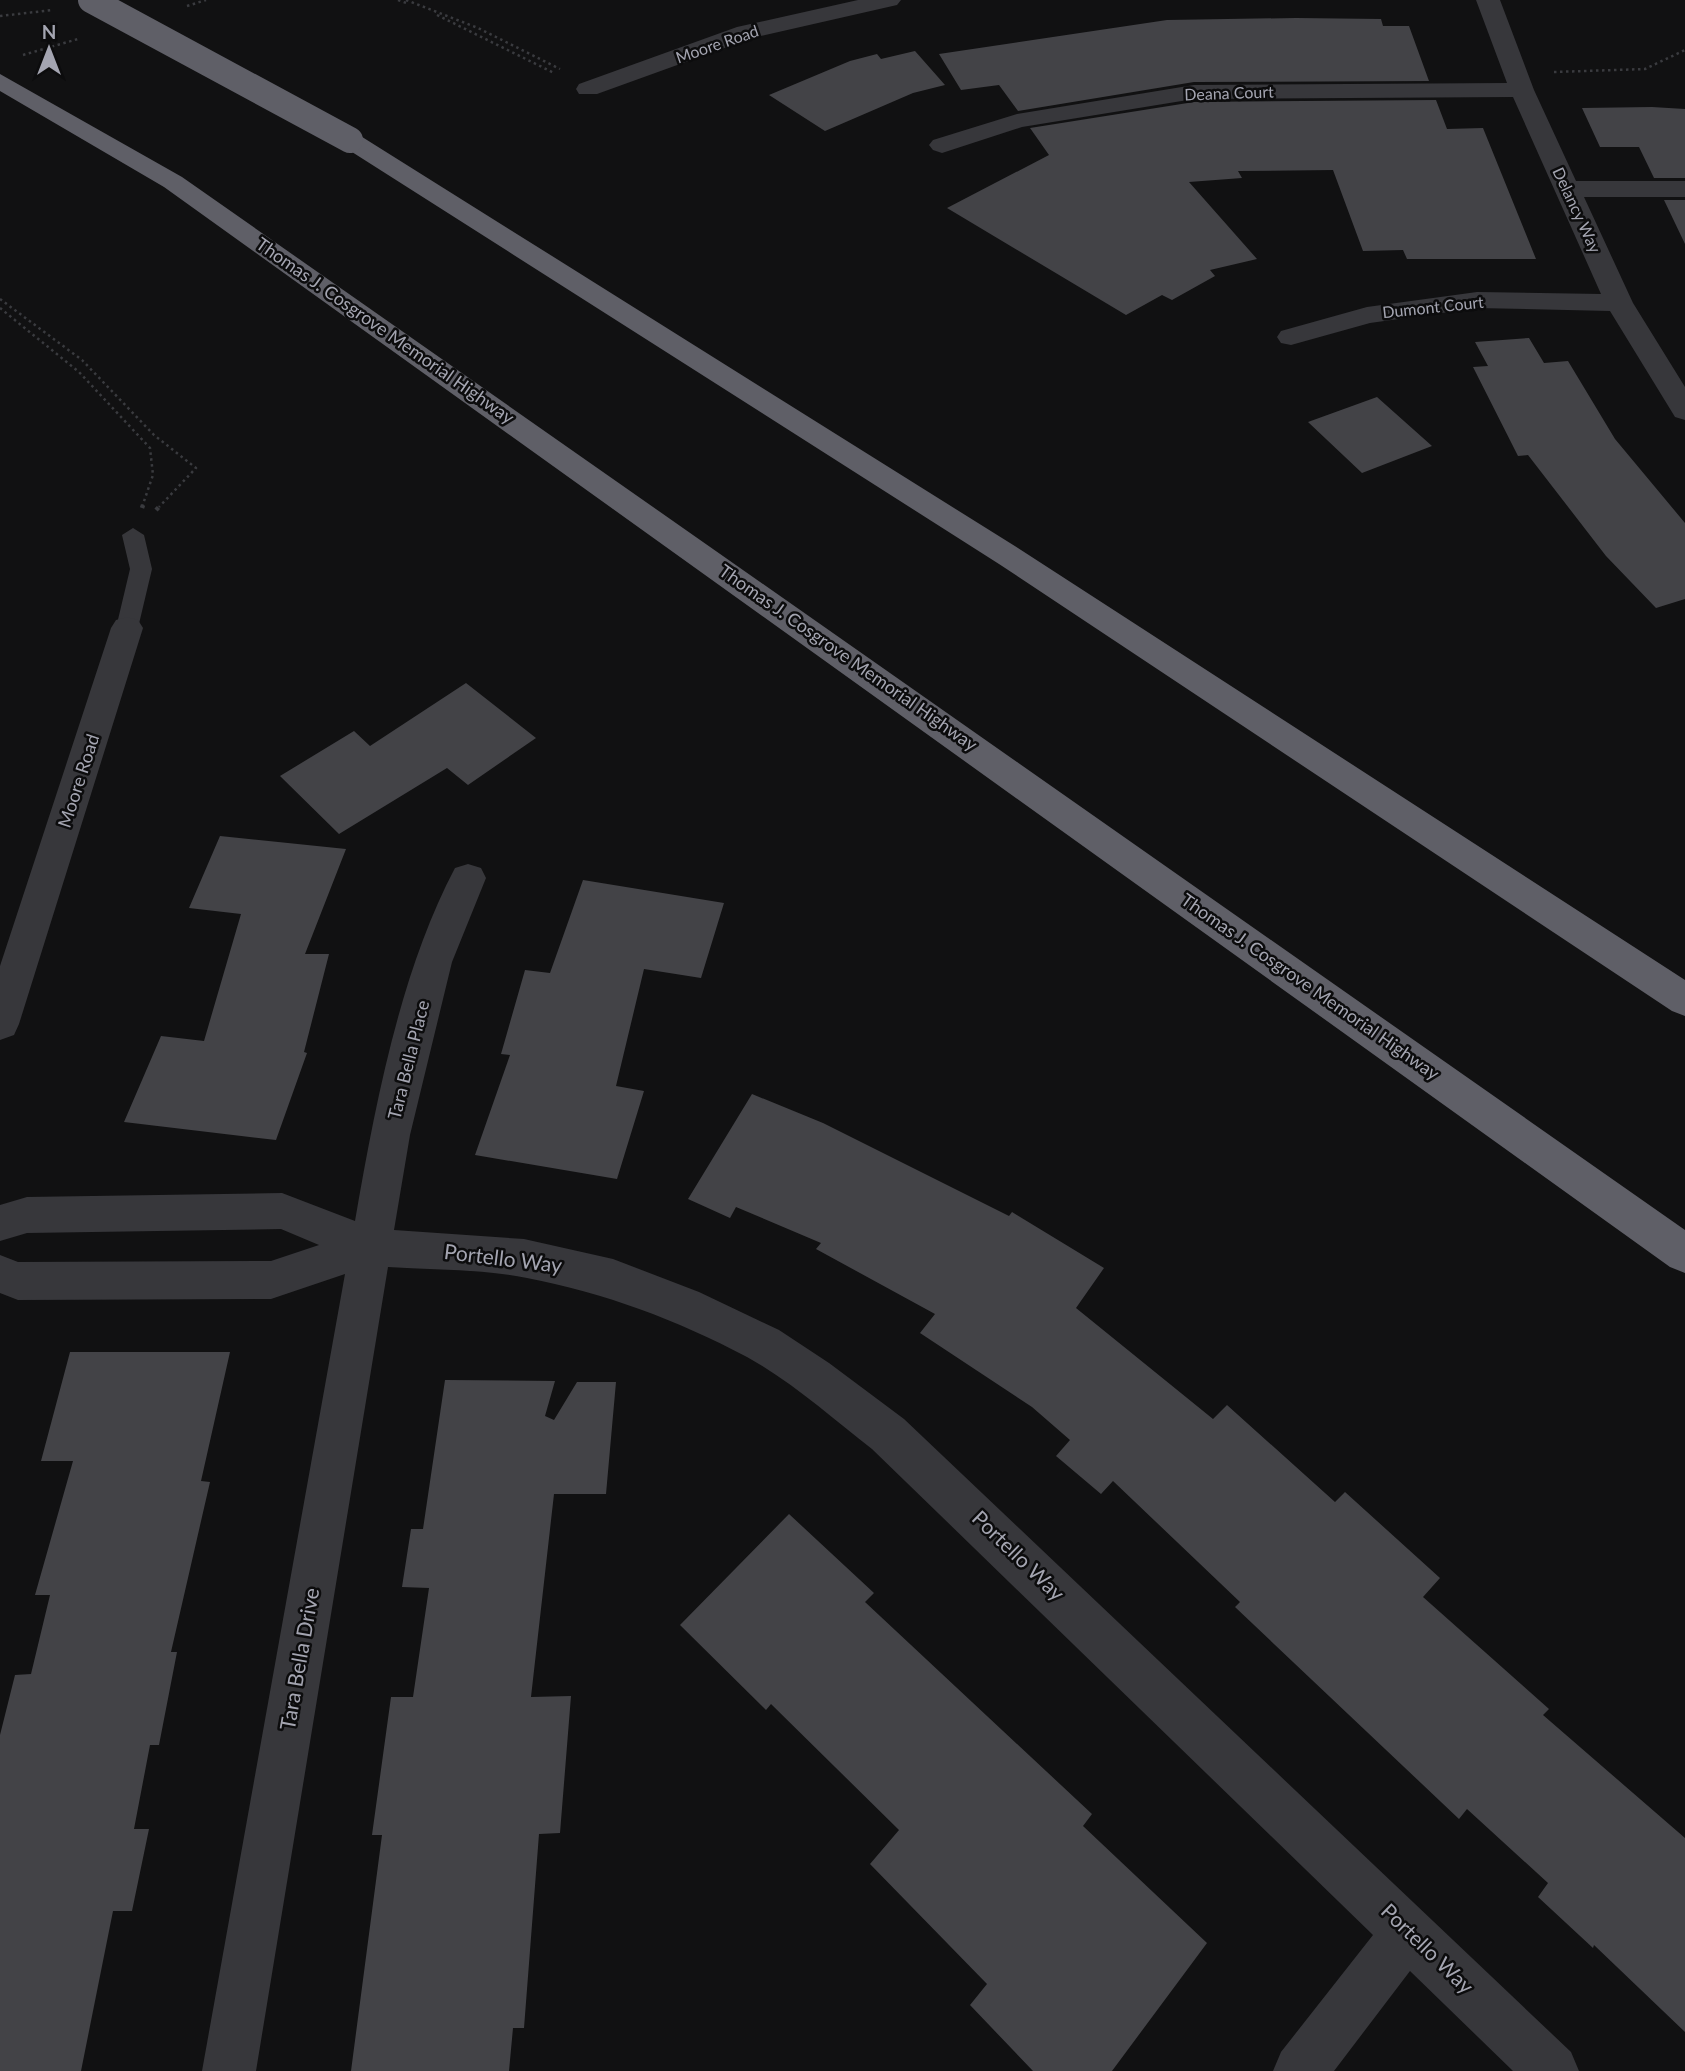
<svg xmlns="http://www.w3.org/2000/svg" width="1685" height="2071" viewBox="0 0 1685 2071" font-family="Lato,sans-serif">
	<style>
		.building { fill: #434347 }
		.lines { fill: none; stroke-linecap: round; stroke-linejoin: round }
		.path-far1 { stroke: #3a3b3f; stroke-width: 2.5; stroke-dasharray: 2.5 3.5; stroke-linecap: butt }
		.path { stroke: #3a3b3f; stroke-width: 4.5; stroke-dasharray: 3.5 4.5; stroke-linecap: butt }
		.service { fill: #37373b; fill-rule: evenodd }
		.minor { fill: #37373b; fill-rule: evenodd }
		.motorway { fill: #5f5f67; fill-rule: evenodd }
		.motorway-bridge { stroke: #5f5f67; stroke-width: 26 }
		.labels { text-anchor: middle; stroke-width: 5; stroke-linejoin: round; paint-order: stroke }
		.far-street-label { font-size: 16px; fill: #a4a5b1; stroke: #0c0c0d }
		.street-label { font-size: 18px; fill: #a4a5b1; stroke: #0c0c0d }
		.near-street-label { font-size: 21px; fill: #a4a5b1; stroke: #0c0c0d }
	</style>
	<rect width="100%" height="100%" fill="#111112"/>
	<!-- building -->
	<path class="building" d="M1296,18L1381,19L1383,26H1409L1429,81L1194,82L1018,111L999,85L961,90L939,54L1167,20Z
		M915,51L945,85L913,93L825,131L769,95L850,61L877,54L881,59Z
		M1436,100L1447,129L1483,128L1536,259H1407L1403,250L1363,251L1333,170L1238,171L1242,178L1189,182L1257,259L1210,270L1215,276L1172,300L1162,295L1126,315L947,208L1049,155L1030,128L1194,102Z
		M1652,107L1685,109V178H1654L1639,147H1600L1582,108Z
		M1664,200H1685V244Z
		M1529,338L1544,363L1568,361L1615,439L1685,523V599L1656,608L1606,556L1528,455L1518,456L1473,367L1488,366L1475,342Z
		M1377,397L1432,446L1362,473L1308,422Z
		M466,683L536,738L468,785L447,768L339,834L280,776L354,731L370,746Z
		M220,836L346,849L305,954H329L304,1052L307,1053L276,1140L124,1122L161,1036L204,1041L241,914L189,908Z
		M583,880L724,903L701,978L644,969L616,1086L644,1091L617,1179L475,1155L510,1055L501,1054L525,970L550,973Z
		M752,1094L823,1123L1009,1216L1012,1212L1104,1268L1076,1308L1213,1419L1227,1405L1335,1502L1345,1492L1440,1578L1423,1597L1549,1709L1543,1715L1685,1838V2032L1594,1945L1593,1948L1538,1897L1548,1883L1467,1809L1459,1819L1235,1607L1240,1602L1113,1481L1101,1494L1056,1456L1070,1440L1032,1407L920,1333L935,1314L816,1249L821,1243L736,1207L730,1218L688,1199Z
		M70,1352H230L201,1481L210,1482L171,1652H177L159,1745H150L134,1829H149L132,1911H113L81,2071H0V1735L15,1675L31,1674L50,1595H35L73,1461H41Z
		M445,1380L555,1381L545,1416L554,1420L577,1382H616L606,1494H554L531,1697L571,1696L560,1833L539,1834L524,2028H513L509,2071H351L382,1835H372L391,1697H413L429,1588L402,1587L411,1529H423Z
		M789,1514L874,1593L865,1602L1092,1814L1083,1826L1207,1943L1112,2071H1033L970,2005L987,1984L870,1864L899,1830L771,1704L766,1710L680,1625Z"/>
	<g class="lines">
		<!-- path-far1 -->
		<path class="path-far1" d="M398,0L409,4
			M406,0L478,28L560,69
			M187,6L206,0
			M437,15L554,73
			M0,16L53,10
			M23,55L78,39
			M1554,72L1645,69L1685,50
			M0,299L82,360L154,435L196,468L159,507
			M0,308L79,372L150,448L153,475L142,507"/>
		<!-- path -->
		<path class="path" d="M142,508L143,505
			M156,510L161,505"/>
		<!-- service -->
		<path class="service" d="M133,528L144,535L152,569L138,628L135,633H119L116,628L130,569L122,535Z"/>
		<!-- minor -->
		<path class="minor" d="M858,0H901L897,5L752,38L597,94H579L576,89L579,84L737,27Z
			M1476,0H1500L1534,90L1576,181H1685V197H1584L1633,303L1685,387V420L1675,417L1610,311L1477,308L1370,323L1291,345L1281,343L1277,337L1281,331L1367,307L1477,292L1601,294L1513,97L1194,99L1022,127L942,153L933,150L929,145L933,140L1017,114L1194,85L1507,83Z
			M127,617L138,620L143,628L19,1024L14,1035L0,1040V966L111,628L116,620Z
			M468,864L481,868L486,878L452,962L410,1135L394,1230L524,1239L613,1259L699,1292L779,1330L829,1363L904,1419L1571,2052L1579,2071H1513L1410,1971L1334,2071H1273L1281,2052L1373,1935L872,1449C832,1418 792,1382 747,1357C677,1320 605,1293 527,1278C482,1269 434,1270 388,1267L256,2071H202L345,1274L271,1299L18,1300L0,1293V1255L18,1262L271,1261L319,1245L281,1229L27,1233L0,1241V1205L27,1197L282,1193L355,1221C375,1106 400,972 455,868Z"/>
		<!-- motorway -->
		<path class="motorway" d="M0,74L182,177L1685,1230V1273L1670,1267L164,187L0,91Z
			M350,132L359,135L1021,550L1685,980V1016L1672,1011L999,564L341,145L337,140L341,135Z"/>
		<!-- motorway-bridge -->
		<path class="motorway-bridge" d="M91,0L350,140"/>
	</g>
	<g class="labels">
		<!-- far-street labels -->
		<g class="far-street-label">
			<text transform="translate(717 44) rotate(-19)" y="6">Moore Road</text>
			<text transform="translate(1229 93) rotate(-2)" y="6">Deana Court</text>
			<text transform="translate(1577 210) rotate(65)" y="6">Delancy Way</text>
			<text transform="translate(1433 307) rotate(-6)" y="6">Dumont Court</text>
		</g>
		<!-- street labels -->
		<g class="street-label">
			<text transform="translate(385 331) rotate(35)" y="6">Thomas J. Cosgrove Memorial Highway</text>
			<text transform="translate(848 658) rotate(35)" y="6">Thomas J. Cosgrove Memorial Highway</text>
			<text transform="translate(79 781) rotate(-72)" y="6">Moore Road</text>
			<text transform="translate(1310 987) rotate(35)" y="6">Thomas J. Cosgrove Memorial Highway</text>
			<text transform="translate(409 1060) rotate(-76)" y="6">Tara Bella Place</text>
		</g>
		<!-- near-street labels -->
		<g class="near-street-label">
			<text transform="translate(503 1259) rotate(7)" y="7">Portello Way</text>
			<text transform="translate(1018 1556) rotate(44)" y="7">Portello Way</text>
			<text transform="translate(300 1659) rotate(-80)" y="7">Tara Bella Drive</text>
			<text transform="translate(1427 1949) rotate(44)" y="7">Portello Way</text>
		</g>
	</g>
	<!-- north arrow -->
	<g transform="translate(49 49)" stroke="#0c0c0d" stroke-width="5" paint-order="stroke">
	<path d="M0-5L12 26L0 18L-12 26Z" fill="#a4a5b1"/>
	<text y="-10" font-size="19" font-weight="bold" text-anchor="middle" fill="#a4a5b1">N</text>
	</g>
</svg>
